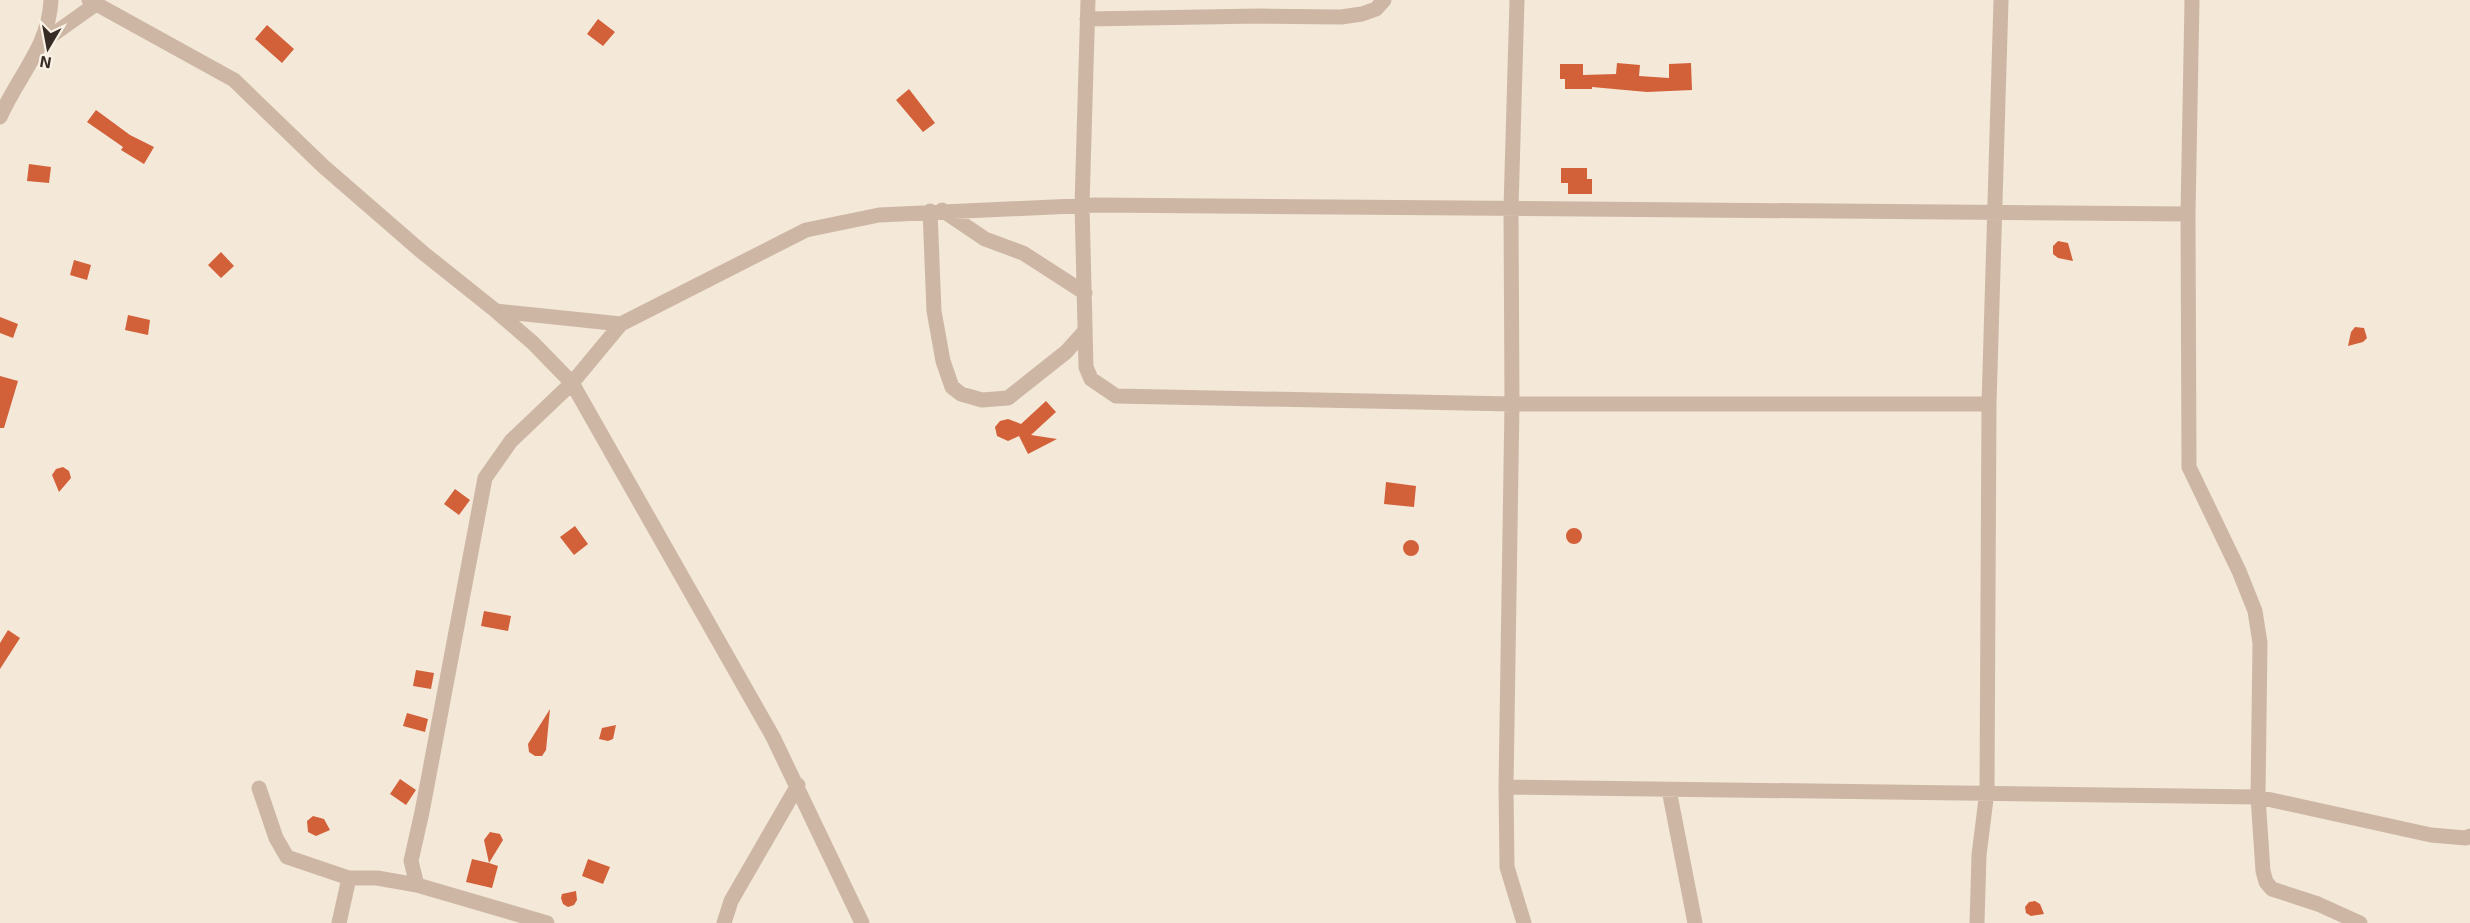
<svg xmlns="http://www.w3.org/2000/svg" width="2470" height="923" viewBox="0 0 2470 923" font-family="'Exo 2',sans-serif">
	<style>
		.building { fill: #d26039 }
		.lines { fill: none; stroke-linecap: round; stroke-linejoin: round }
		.minor { stroke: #cdb7a4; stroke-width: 15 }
	</style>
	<rect width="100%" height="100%" fill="#f4e8d9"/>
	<!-- building -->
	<path class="building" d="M598,19L615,32L603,46L587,34Z
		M267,25L294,49L282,63L255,39Z
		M1617,63L1640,65L1639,76L1669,78V64L1691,63L1692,90L1647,92L1592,87V89H1565V79H1560V64H1583V75L1616,74Z
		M909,89L935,123L923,132L896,100Z
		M96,110L130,135L154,147L144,164L121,150L123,147L87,122Z
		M29,164L51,167L49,183L27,181Z
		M1561,168H1587V179H1592V194H1568V183H1561Z
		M2058,241L2068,243L2073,261L2058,258L2053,254V246Z
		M221,252L234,266L221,278L208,265Z
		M74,260L91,265L87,280L70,275Z
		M128,315L150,320L148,335L125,330Z
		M0,317L18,324L13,338L0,333Z
		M2355,327L2364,328L2367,338L2363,342L2348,346L2351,332Z
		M0,376L18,381L4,428H0Z
		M1046,401L1056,412L1031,435L1057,439L1028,454L1019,436L1008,441L997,436L995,427L1000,421L1008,419L1021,424Z
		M63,467L69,471L71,478L59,492L52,475L56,469Z
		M1386,482L1416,486L1414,507L1384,504Z
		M455,489L470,500L459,515L444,504Z
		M575,526L588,544L574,555L560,537Z
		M1566 536a8 8 0 1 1 16 0a8 8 0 1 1-16 0Z
		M1403 548a8 8 0 1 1 16 0a8 8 0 1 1-16 0Z
		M484,611L511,616L508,631L481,626Z
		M8,630L20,638L0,669V643Z
		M416,670L434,673L431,689L413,686Z
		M550,709L546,750L542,756H535L529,752L528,744Z
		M407,713L428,719L425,732L403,726Z
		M616,725L613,739L608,741L599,739L602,728Z
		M400,779L416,790L406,805L390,794Z
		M313,816L324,819L330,830L316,836L308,832L307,821Z
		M490,832L500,834L503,840L489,863L498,866L492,888L466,882L472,859L489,863L484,840Z
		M588,859L610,867L603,884L582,876Z
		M576,891L577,900L574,905L568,907L563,904L561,898L562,894Z
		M2035,901L2040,904L2044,914L2031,916L2026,913L2025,907L2029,902Z"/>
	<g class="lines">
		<!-- minor -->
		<path class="minor" d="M89,0L234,80L323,166L422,252L496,311L533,343L572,383L773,737L862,923
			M1088,0L1082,205L1086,367L1091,379L1116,396L1512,404H1989
			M1517,0L1511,208L1512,404L1506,787L2258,797L2431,835L2466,838L2470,836
			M2192,0L2188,214L2189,467L2239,571L2255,611L2260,643L2258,797L2263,871L2266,882L2272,889L2318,904L2360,923
			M1087,19L1259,16L1341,17L1362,14L1376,9L1384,0
			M44,41L96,4
			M0,117C18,76 49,46 51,0
			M942,210L985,239L1023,253L1085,293
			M930,211L934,311L943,361L952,387L961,394L982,400L1008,398L1066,352L1084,332
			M496,311L621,324
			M1506,787L1507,867L1524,923
			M259,788L276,838L287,857L349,878H377L417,885L547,923
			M1669,790L1695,923
			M417,885L411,861L422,812L485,478L511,441L572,383L621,324L806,230L879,215L1095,205L2188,214
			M339,923L349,878
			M724,923L731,901L798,785
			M1977,923L1979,855L1987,791L1989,404L2001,0"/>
	</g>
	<!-- north arrow -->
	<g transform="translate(48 48) rotate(190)" stroke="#fbf2e6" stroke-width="4.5" paint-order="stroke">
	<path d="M0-4.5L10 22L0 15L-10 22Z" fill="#382c26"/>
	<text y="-9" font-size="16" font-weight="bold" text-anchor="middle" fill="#382c26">N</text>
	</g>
</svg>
